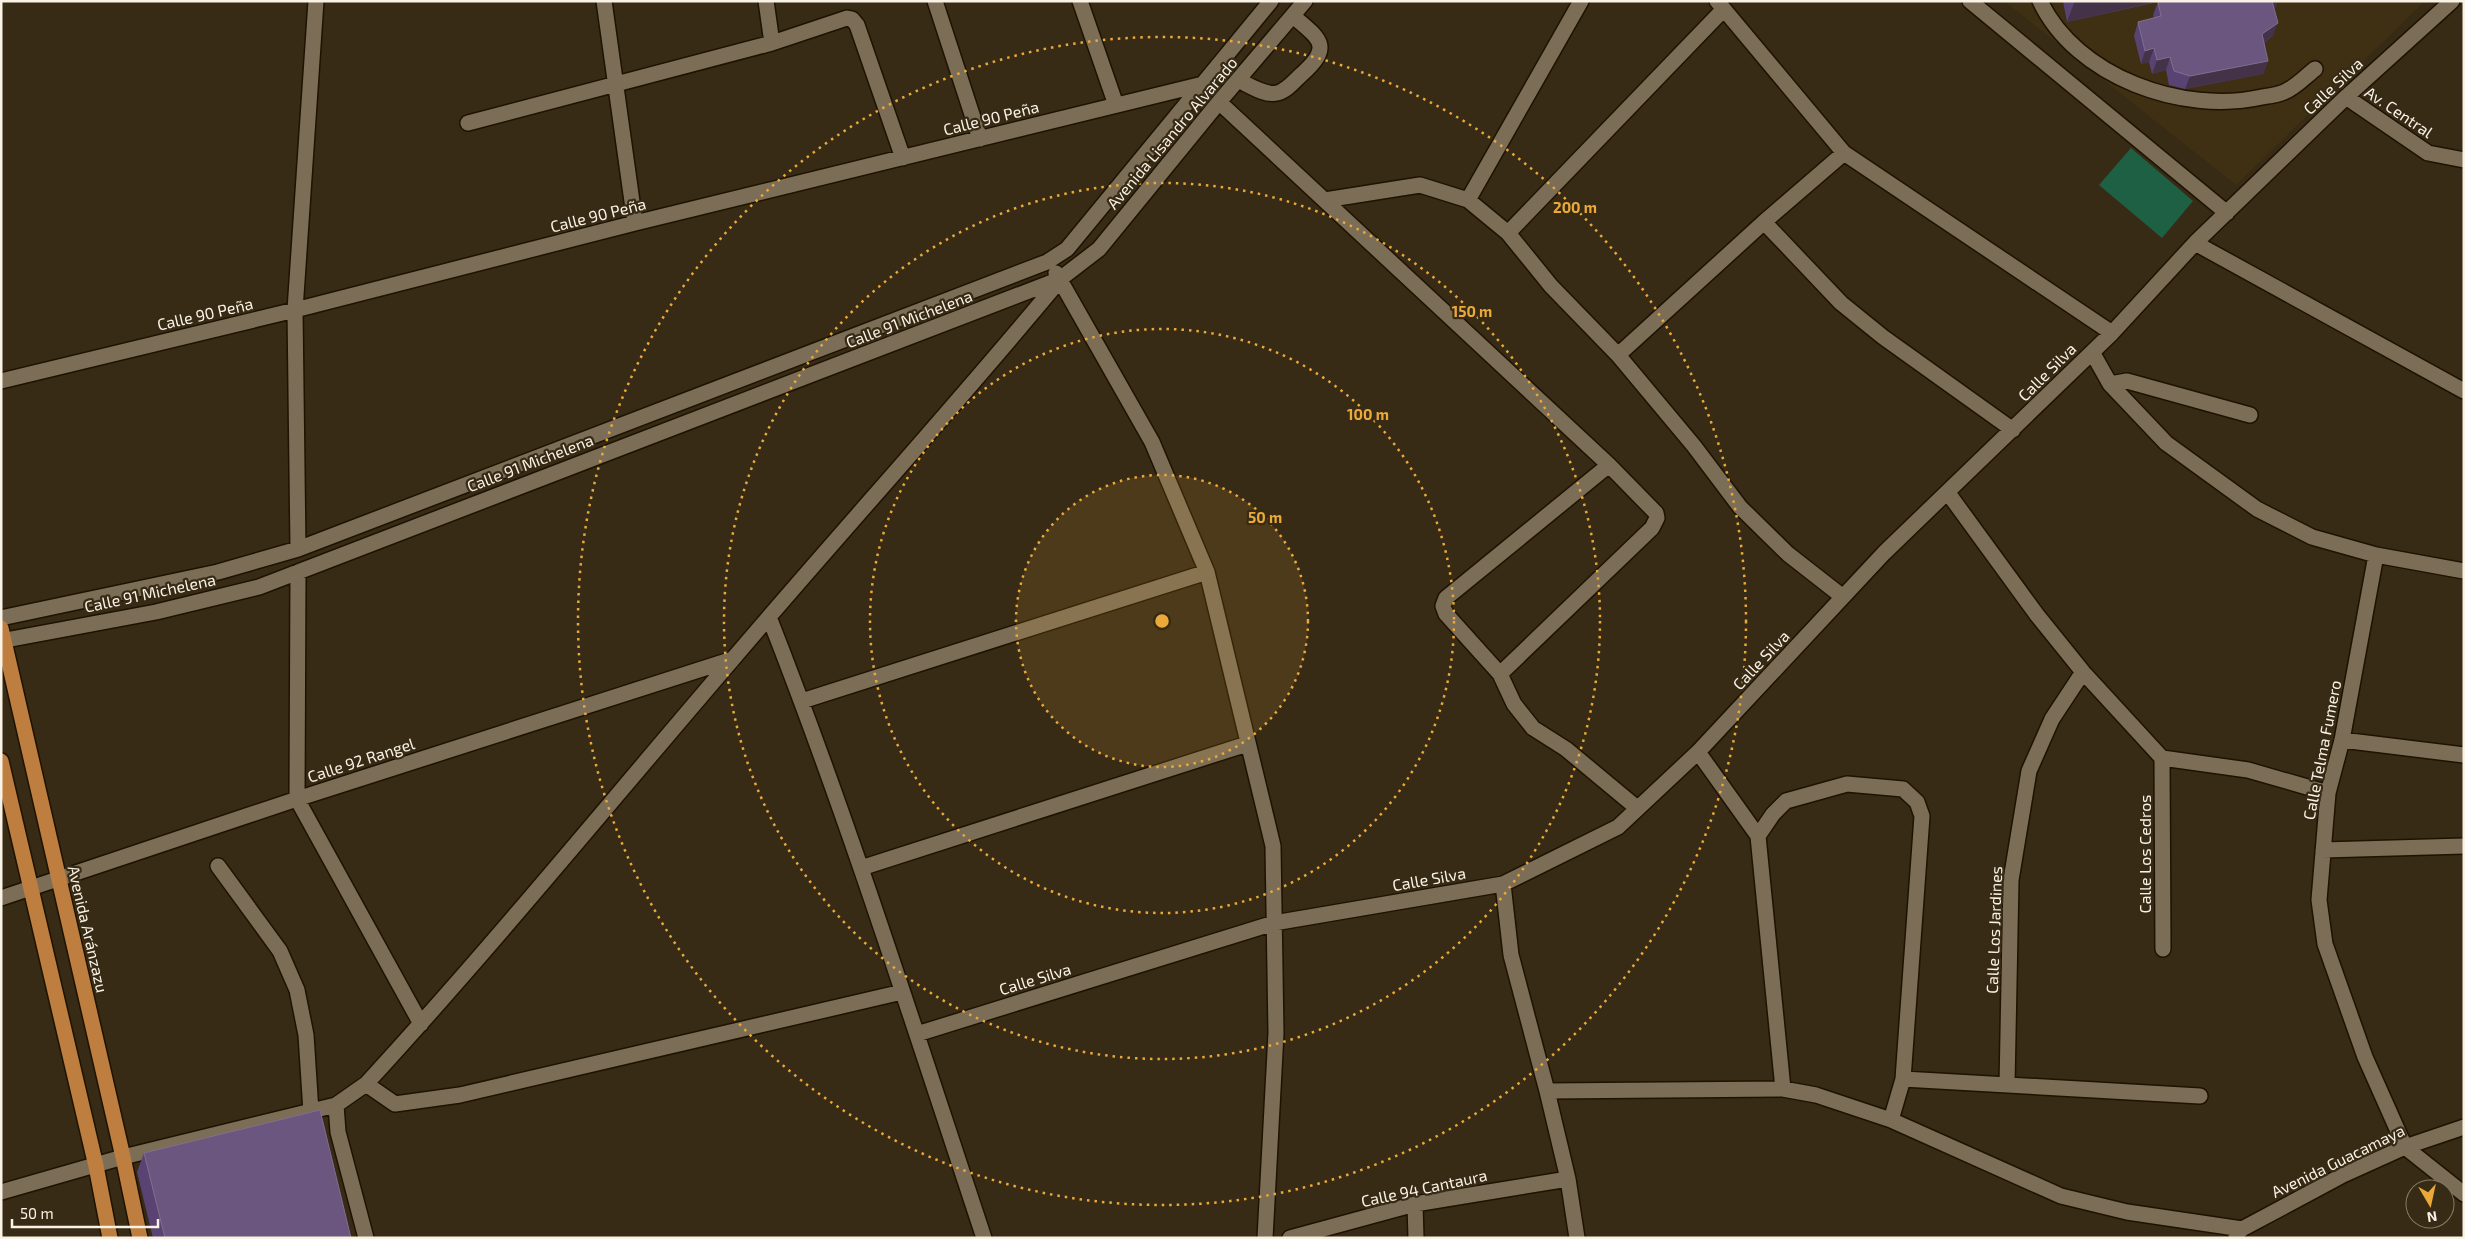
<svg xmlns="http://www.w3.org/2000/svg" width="2465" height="1239" viewBox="0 0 2465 1239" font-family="'Exo 2',sans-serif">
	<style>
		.built { fill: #3f2f13 }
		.green { fill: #1e6043 }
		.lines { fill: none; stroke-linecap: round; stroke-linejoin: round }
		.minor-casing { stroke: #1e1301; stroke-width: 18 }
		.major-casing { stroke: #1e1301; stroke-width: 18 }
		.minor { stroke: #7b6d56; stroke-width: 15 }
		.major { stroke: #be7e40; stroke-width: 15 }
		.wall { fill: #594373 }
		.shaded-wall { fill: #443248 }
		.building { fill: #6a567f; stroke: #816e8f }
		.ring { fill: none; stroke: #eba93a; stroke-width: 2.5; stroke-dasharray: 2.5 5 }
		.labels { text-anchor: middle; stroke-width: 4.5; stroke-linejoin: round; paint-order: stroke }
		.street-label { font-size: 16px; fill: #faf2e5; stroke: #372b16 }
		.centre { fill: #eba93a; stroke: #372b16; stroke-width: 2.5 }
		.ring-label { font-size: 15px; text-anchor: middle; font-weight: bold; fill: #eba93a; stroke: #372b16; stroke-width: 4.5; stroke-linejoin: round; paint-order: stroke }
	</style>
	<rect width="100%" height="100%" fill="#372b16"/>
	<!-- built -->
	<path class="built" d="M2004,1H2425L2236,185Z"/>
	<!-- green -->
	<path class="green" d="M2131,148L2193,201L2162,238L2099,185Z"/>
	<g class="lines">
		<!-- minor casing -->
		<g class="minor-casing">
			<path id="minor" d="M604,1L635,223
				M766,1L772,43
				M935,1L980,139
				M1080,1L1116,105
				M1717,1L1844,153L2112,333
				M1970,1L2227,213
				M2040,1C2076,77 2183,115 2262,97C2269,96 2278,95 2284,92C2295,88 2306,76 2315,69
				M1238,80C1249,85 1265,96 1277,93C1287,91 1295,80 1302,74C1333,46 1320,39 1293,16
				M2346,97L2428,153L2464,160
				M1219,102L1609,465L1656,513L1657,518L1652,528L1500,674
				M468,123L772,43L847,18L852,19L857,25L903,158
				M1325,200L1420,185L1468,200L1508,233L1551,286L1618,355L1694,446L1740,507L1788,554L1843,597
				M1468,200L1581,1
				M1764,222L1841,303L1883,337L2013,430
				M1508,233L1723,10
				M2195,243L2464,391
				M1056,273L1152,442L1207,572L1273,846L1276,1033L1265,1238
				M2092,352L2110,384L2166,443L2257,509L2312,537L2376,555L2464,571
				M1618,355L1764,222L1844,153
				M1,381L295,310L635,223L1203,84
				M2110,384L2127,381L2250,415
				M1609,465L1446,598L1443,606L1446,614L1500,674L1514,704L1533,728L1566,749L1637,808
				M1948,493L2037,615L2083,672L2162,758L2248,770L2328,793
				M298,549L295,310L316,1
				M2376,555L2342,740L2328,793L2319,900L2325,944L2365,1057L2405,1147L2464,1194
				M298,572L297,799L421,1024
				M769,617C849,821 915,1030 984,1238
				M1,618L218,572L298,549L1047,262L1067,249L1271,1
				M1,641L156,612L259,587L1060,279L1099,249L1219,102L1305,1
				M802,701L1207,572
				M2342,740L2464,755
				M1698,752L1758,836
				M2162,758L2163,949
				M2323,850L2464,846
				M218,866L280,951L297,990L306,1035L311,1112
				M861,868L1247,744
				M1503,884L1511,955L1547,1091L1568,1179L1577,1238
				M1,898L297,799L733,659
				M917,1034L1274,923L1503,884L1618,827L1698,752L1884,553L2112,333L2195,243L2346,97L2452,1
				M366,1084L395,1104L460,1095L902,992
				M2007,1085L2011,880L2029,771L2052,719L2083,672
				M1783,1089L1758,836L1773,814L1786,801L1847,784L1903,789L1917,802L1922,816L1903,1079L2200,1096
				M1547,1091L1783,1089L1816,1095L1891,1120L2061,1196L2127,1212L2242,1229
				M336,1105L338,1132L366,1238
				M1891,1120L1903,1079
				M1,1192L123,1157L336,1105L366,1084C492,947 610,802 732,660C840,533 953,409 1059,281
				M1415,1204L1416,1238
				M2236,1235L2242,1229L2343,1175L2405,1147L2464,1127
				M1290,1238L1415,1204L1568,1179"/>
		</g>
		<!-- major casing -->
		<g class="major-casing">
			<path id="major" d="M1,628L123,1157L140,1238
				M1,761L96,1166L110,1238"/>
		</g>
		<!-- minor -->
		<use href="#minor" class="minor"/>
		<!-- major -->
		<use href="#major" class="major"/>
	</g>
	<!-- wall -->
	<path class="wall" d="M2063,1H2278L2274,9L2273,36L2264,43L2268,61L2263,74L2185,89L2169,85L2166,70L2152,74L2149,62L2141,64L2134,36L2138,22L2154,18L2153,15L2158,2L2067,22Z
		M144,1153L351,1238H153L137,1172Z"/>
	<!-- shaded-wall -->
	<path class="shaded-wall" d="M2080,1H2160L2067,22L2074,3Z
		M2271,1H2278L2275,9L2267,14Z
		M2278,23L2273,36L2257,47L2262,34Z
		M2154,48L2149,62L2141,64L2145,51Z
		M2170,57L2166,70L2152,74L2157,60Z
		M2268,61L2263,74L2185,89L2190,76Z"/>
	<!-- building -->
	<path class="building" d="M2159,1H2272L2278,23L2262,34L2268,61L2190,76L2174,71L2170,57L2157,60L2154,48L2145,51L2138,22L2161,16L2158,2Z
		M320,1110L351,1238H165L144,1153Z"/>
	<!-- distance rings -->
	<circle cx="1162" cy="621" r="146" fill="#eba93a" fill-opacity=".12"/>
	<g class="ring">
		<circle cx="1162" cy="621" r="146"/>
		<circle cx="1162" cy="621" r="292"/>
		<circle cx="1162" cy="621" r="438"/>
		<circle cx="1162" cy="621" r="584"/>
	</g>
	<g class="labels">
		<!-- street labels -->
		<g class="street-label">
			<text transform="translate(2333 86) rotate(-43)" y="6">Calle Silva</text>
			<text transform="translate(2399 112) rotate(34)" y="6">Av. Central</text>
			<text transform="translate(991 118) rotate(-14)" y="6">Calle 90 Peña</text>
			<text transform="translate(1172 133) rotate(-50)" y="6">Avenida Lisandro Alvarado</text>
			<text transform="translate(598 215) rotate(-14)" y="6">Calle 90 Peña</text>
			<text transform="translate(205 314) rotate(-13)" y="6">Calle 90 Peña</text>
			<text transform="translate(909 319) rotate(-21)" y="6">Calle 91 Michelena</text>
			<text transform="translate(2047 372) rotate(-45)" y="6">Calle Silva</text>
			<text transform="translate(530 463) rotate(-21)" y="6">Calle 91 Michelena</text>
			<text transform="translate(150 593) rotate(-12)" y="6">Calle 91 Michelena</text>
			<text transform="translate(1761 660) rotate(-47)" y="6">Calle Silva</text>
			<text transform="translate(2322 750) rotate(-79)" y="6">Calle Telma Fumero</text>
			<text transform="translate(361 760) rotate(-18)" y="6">Calle 92 Rangel</text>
			<text transform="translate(2145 854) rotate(-90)" y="6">Calle Los Cedros</text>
			<text transform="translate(1429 879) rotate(-10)" y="6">Calle Silva</text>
			<text transform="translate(88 929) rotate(77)" y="6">Avenida Aránzazu</text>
			<text transform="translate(1994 930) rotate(-88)" y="6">Calle Los Jardines</text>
			<text transform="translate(1035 979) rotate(-17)" y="6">Calle Silva</text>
			<text transform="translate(2338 1161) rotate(-26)" y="6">Avenida Guacamaya</text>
			<text transform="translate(1424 1188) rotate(-12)" y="6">Calle 94 Cantaura</text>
		</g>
	</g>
	<circle cx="1162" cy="621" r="8" class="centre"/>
	<g class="ring-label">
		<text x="1575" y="213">200 m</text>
		<text x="1472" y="317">150 m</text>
		<text x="1368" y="420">100 m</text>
		<text x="1265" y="523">50 m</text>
	</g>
	<!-- border -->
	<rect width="2465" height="1239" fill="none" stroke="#faf2e5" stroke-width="5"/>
	<!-- north arrow -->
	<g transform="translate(2430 1204) rotate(171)"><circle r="24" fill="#372b16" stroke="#857b69"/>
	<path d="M0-4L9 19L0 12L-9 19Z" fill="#eba93a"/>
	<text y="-8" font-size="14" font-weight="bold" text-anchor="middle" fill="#faf2e5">N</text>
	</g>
	<!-- scale -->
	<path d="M12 1219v8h146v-8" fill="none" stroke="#faf2e5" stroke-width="2.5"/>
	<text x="20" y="1219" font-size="15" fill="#faf2e5" stroke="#372b16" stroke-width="4" paint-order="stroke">50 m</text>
</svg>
